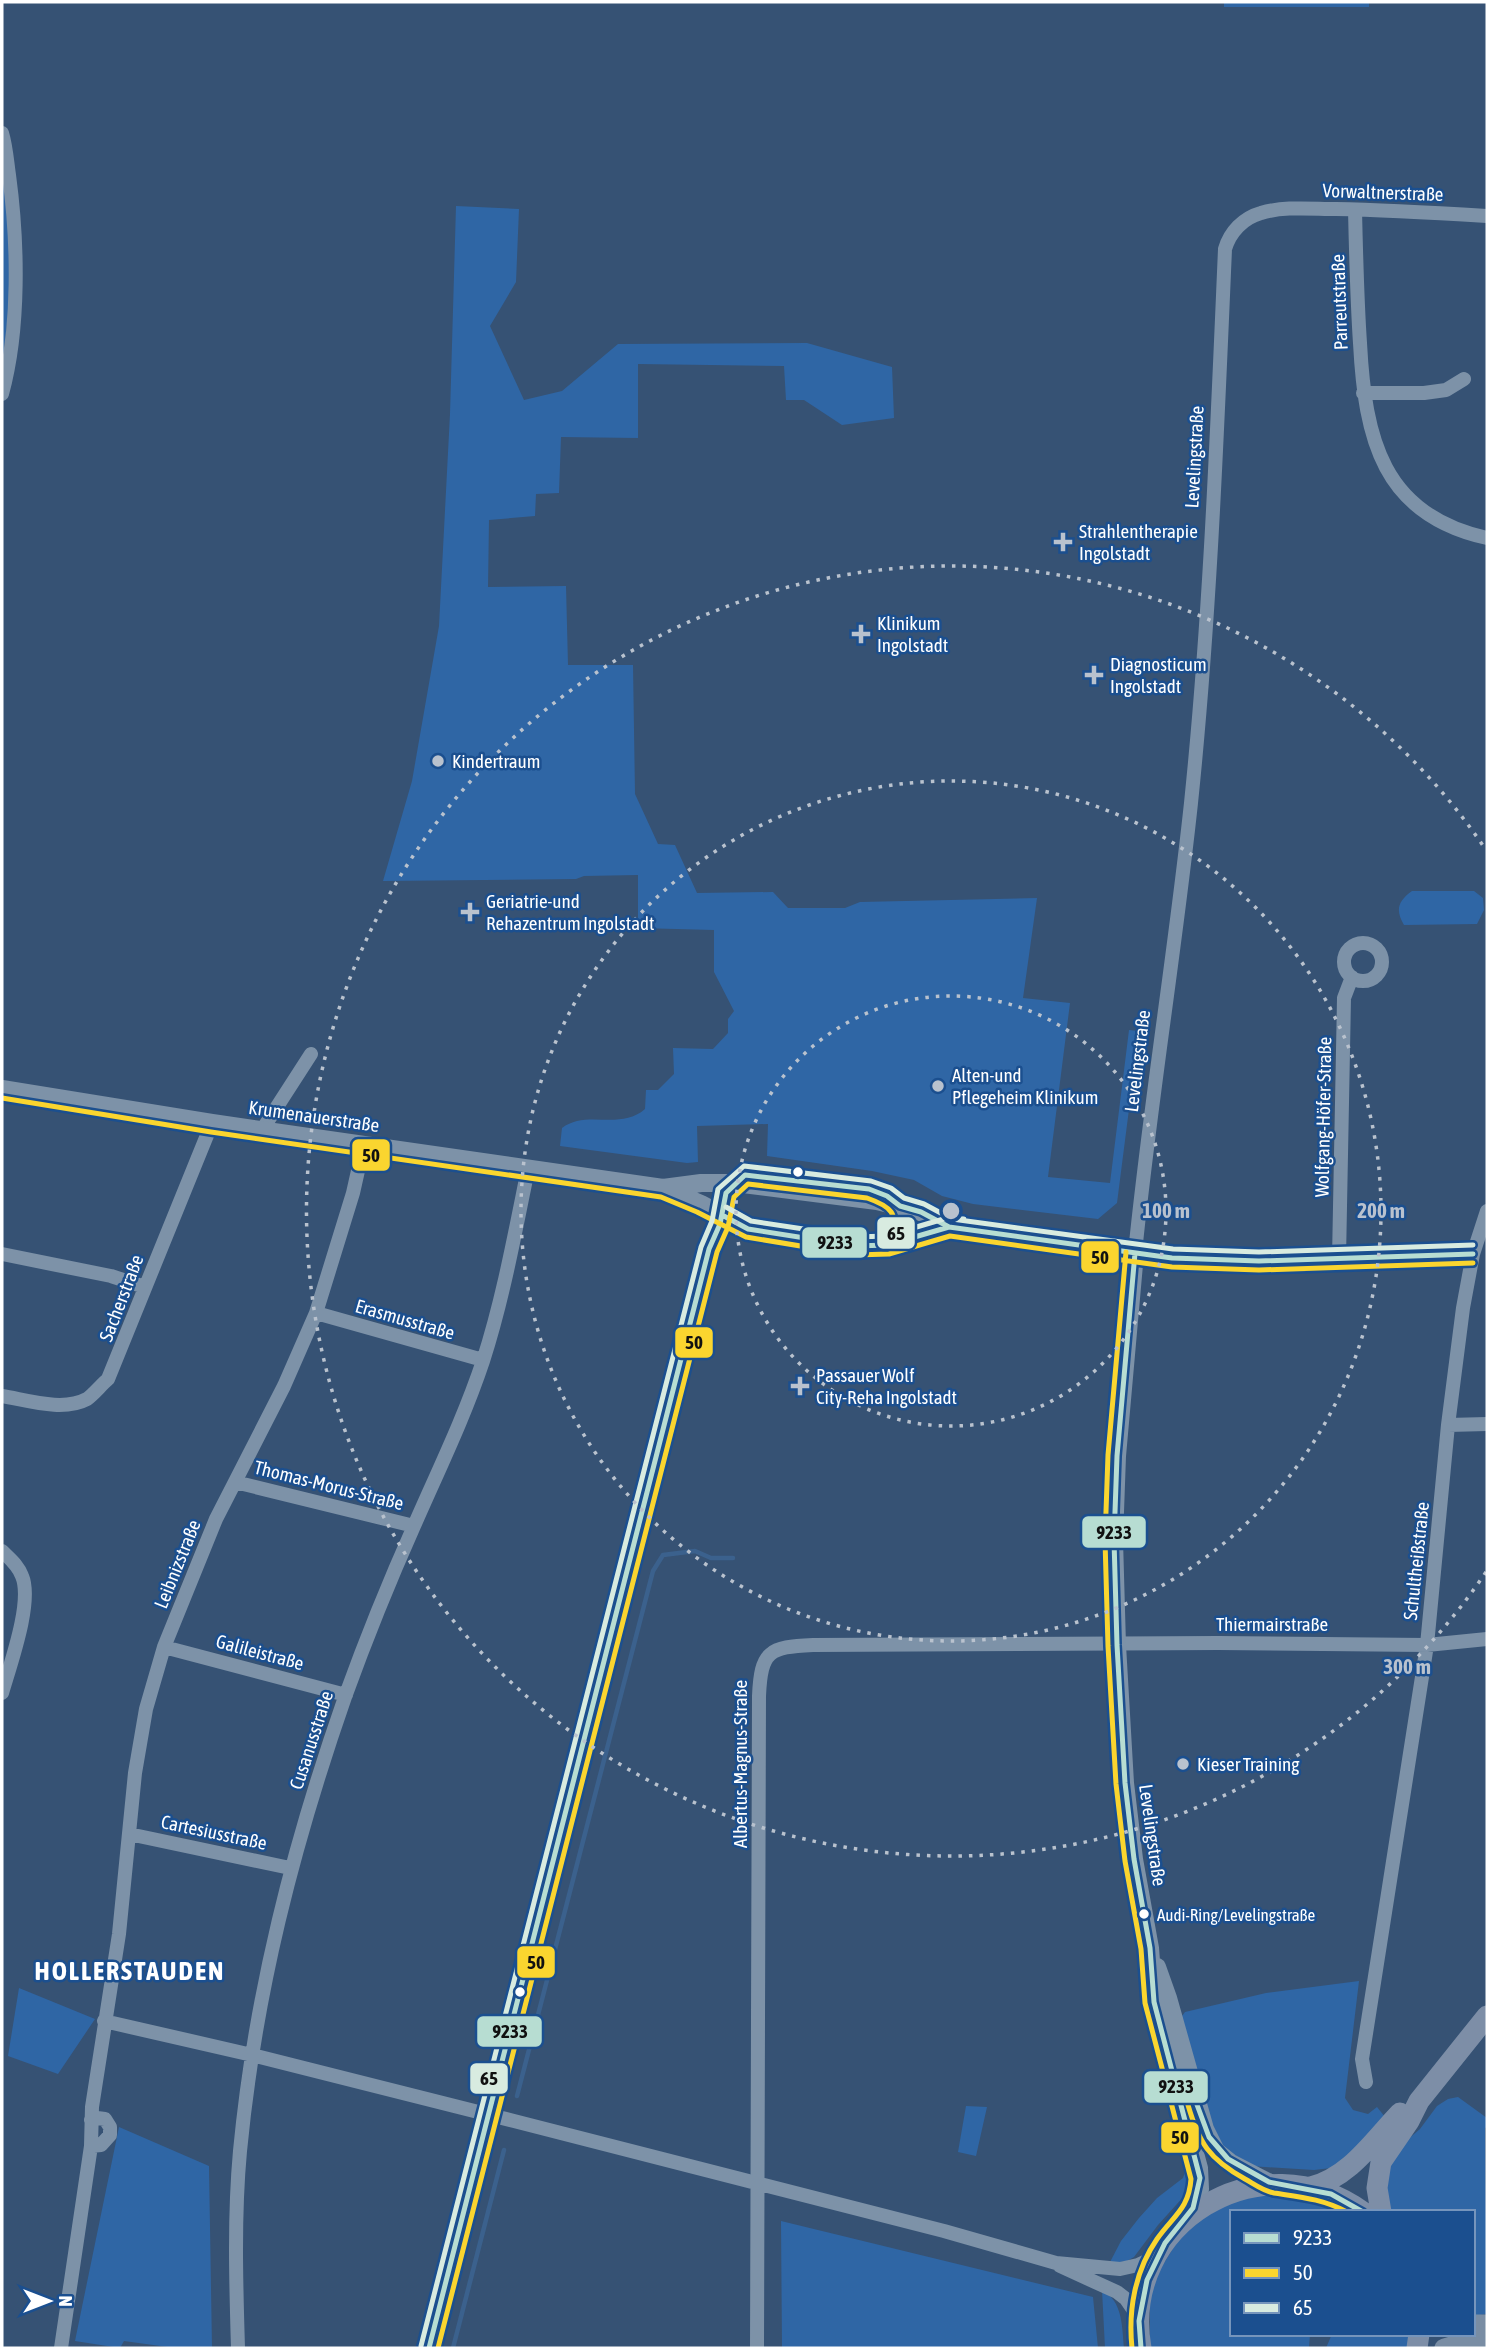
<svg xmlns="http://www.w3.org/2000/svg" width="1489" height="2350" viewBox="0 0 1489 2350" font-family="'Asap Condensed',sans-serif">
	<style>
		.green { fill: #2f66a5 }
		.lines { fill: none; stroke-linecap: round; stroke-linejoin: round }
		.stream { stroke: #3b618d; stroke-width: 4.5 }
		.minor { stroke: #7d92a8; stroke-width: 14 }
		.tertiary { stroke: #7d92a8; stroke-width: 18 }
		.secondary { stroke: #798da4; stroke-width: 19 }
		.primary { stroke: #7d8ea7; stroke-width: 21 }
		.bus-1-casing { stroke: #1b4f8f; stroke-width: 10 }
		.bus-2-casing { stroke: #1b4f8f; stroke-width: 10 }
		.bus-3-casing { stroke: #1b4f8f; stroke-width: 10 }
		.bus-1 { stroke: #b7ddd2; stroke-width: 5 }
		.bus-2 { stroke: #fad52f; stroke-width: 5 }
		.bus-3 { stroke: #d8ebe0; stroke-width: 5 }
		.ring { fill: none; stroke: #b9c2ce; stroke-width: 3.5; stroke-dasharray: 3.5 7 }
		.poi-dot { fill: #b9c2ce; stroke: #1b4f8f; stroke-width: 2.5 }
		.bus-dot { fill: #fff; stroke: #1b4f8f; stroke-width: 2.5 }
		.labels { text-anchor: middle; stroke-width: 5; stroke-linejoin: round; paint-order: stroke }
		.bus-label { font-size: 17px; fill: #fff; stroke: #1b4f8f; text-anchor: start }
		.street-label { font-size: 19px; fill: #fff; stroke: #1b4f8f }
		.poi-label { font-size: 19px; fill: #fff; stroke: #1b4f8f; text-anchor: start }
		.district-label { font-size: 26px; font-weight: bold; letter-spacing: 2px; fill: #fff; stroke: #1b4f8f }
		.centre { fill: #b9c2ce; stroke: #1b4f8f; stroke-width: 3.5 }
		.ring-label { font-size: 21px; text-anchor: middle; font-weight: bold; fill: #b9c2ce; stroke: #1b4f8f; stroke-width: 5; stroke-linejoin: round; paint-order: stroke }
		.line-badge { stroke: #1b4f8f; stroke-width: 2.5 }
		.pale-badge-label { font-size: 19px; text-anchor: middle; font-weight: bold; fill: #111 }
	</style>
	<rect width="100%" height="100%" fill="#365274"/>
	<!-- green -->
	<path class="green" d="M1224,2H1369V7H1224Z
		M2,165C13,218 12,308 2,362Z
		M456,206L519,209L516,282L490,326L524,400L562,391L618,344L807,343L892,367L894,418L842,425L804,400H786L784,366L638,364V438L561,437L559,493L536,494L535,516L489,520L488,587L566,586L568,665H633L635,794L658,844L675,845L697,893L773,892L788,908H845L860,902L1037,898L1023,998L1070,1003L1048,1177L1110,1183L1129,1030L1139,1031L1117,1203L1098,1219L973,1204L942,1196L914,1180L872,1171L767,1156L768,1124L697,1126L698,1162L687,1163L560,1146L562,1128C586,1109 620,1131 645,1109L646,1090H658L674,1074L673,1048L713,1049L728,1033V1019L734,1011L714,972V930L638,928V875L584,876L576,879L383,881L412,781L439,626L450,414Z
		M1412,891H1474L1483,898L1484,910L1477,924L1404,925C1395,910 1398,901 1412,891Z
		M1359,1981L1345,2098L1353,2110L1368,2114L1377,2107L1385,2117L1348,2158L1331,2168L1314,2170L1250,2166L1216,2142L1179,2020L1185,2012L1266,1993Z
		M19,1988L95,2019L58,2074L8,2056Z
		M1458,2097L1487,2118V2127L1485,2128L1487,2314L1473,2316V2212H1392L1388,2202L1385,2176L1400,2146L1420,2129L1437,2106L1448,2099Z
		M966,2106L987,2107L976,2156L958,2152Z
		M119,2127L209,2166L212,2348H175L124,2341L120,2348L75,2341Z
		M1188,2163L1189,2189L1185,2195L1158,2225L1134,2257L1127,2261L1109,2264L1121,2241L1139,2218L1157,2198L1183,2178Z
		M1257,2194H1302L1348,2212H1232V2334H1310L1309,2348H1150V2297L1156,2276L1180,2237L1215,2209Z
		M781,2221L1093,2297L1098,2348H782Z
		M1102,2290C1123,2301 1122,2327 1124,2348H1105Z
		M1332,2334H1410L1408,2348H1326Z"/>
	<g class="lines">
		<!-- stream -->
		<path class="stream" d="M517,2096L653,1571L663,1555L695,1551L711,1558H733
			M453,2348L504,2150"/>
		<!-- minor -->
		<path class="minor" d="M2,133C6,146 7,161 9,175C18,242 20,328 2,394
			M1355,210C1356,254 1357,299 1360,343C1365,438 1382,515 1487,538
			M1363,393H1424L1446,390L1464,379
			M1344 962a19 19 0 1 1 38 0a19 19 0 1 1-38 0Z
			M262,1130L311,1054
			M2,1254L111,1276L145,1287
			M1473,1254C1361,1260 1247,1268 1135,1253C1150,1103 1175,953 1191,803C1210,619 1217,434 1225,249C1230,232 1243,218 1261,213C1284,206 1312,209 1336,209C1386,210 1437,213 1487,216
			M1339,1259L1344,998L1352,977
			M316,1313L483,1360
			M2,1396C27,1400 63,1412 87,1399C94,1394 101,1385 108,1379L212,1123
			M1448,1425L1487,1424
			M235,1482L414,1526
			M2,1551C10,1559 18,1565 22,1576C33,1602 10,1665 2,1693
			M164,1647L346,1695
			M129,1834L290,1868
			M104,2021L252,2055L514,2121L944,2231L1056,2263L1120,2269L1138,2265L1157,2256
			M1366,2082L1362,2059L1427,1645L1448,1425L1463,1308L1473,1254L1487,1211
			M91,2146L101,2145L110,2135V2127L105,2119L97,2118L91,2120
			M1060,2266L1117,2292L1126,2299L1139,2318
			M61,2348L91,2146L92,2107L119,1934L135,1773L146,1709L164,1647L216,1519L284,1386L316,1313L353,1193L364,1144
			M238,2348C236,2283 234,2216 240,2151C255,1994 293,1846 345,1697C366,1639 389,1582 414,1526C438,1471 464,1418 483,1361C503,1299 515,1233 528,1169
			M429,2348L709,1249L722,1215
			M757,2348L759,1696C761,1651 769,1647 813,1645L1218,1643L1427,1645L1487,1639"/>
		<!-- tertiary -->
		<path class="tertiary" d="M2,1089L212,1123L663,1188L701,1183H735L877,1201L921,1212L949,1227L1135,1253L1117,1456L1114,1540L1117,1645L1125,1783L1134,1859L1150,1948L1154,2002L1199,2168L1200,2189L1193,2214
			M666,1189L701,1204L748,1229L856,1246L887,1245L949,1227
			M1157,1967L1168,1998L1205,2129L1216,2151L1231,2163L1272,2184"/>
		<!-- secondary -->
		<path class="secondary" d="M1473,2324H1487
			M1444,2348L1461,2343H1487"/>
		<!-- primary -->
		<path class="primary" d="M1311,2187C1350,2177 1373,2141 1400,2113
			M1381,2212L1377,2188L1381,2162L1409,2121L1419,2101L1487,2016
			M1141,2348C1119,2223 1261,2138 1363,2212
			M1417,2348L1419,2334"/>
		<!-- bus-1 casing -->
		<g class="bus-1-casing">
			<path id="bus-1" d="M722,1215L748,1229L856,1246L887,1245L949,1227
				M1135,1253L1117,1456L1114,1540L1117,1645L1125,1783L1134,1859L1150,1948L1154,2002L1200,2178L1193,2208L1165,2243L1147,2280L1139,2321L1141,2348
				M1196,2102L1209,2137L1228,2159L1269,2182L1331,2194L1363,2212
				M429,2348L709,1249L720,1224L726,1193L745,1175L869,1189L887,1196L900,1206L921,1212L949,1227L1172,1258L1259,1261L1473,1254"/>
		</g>
		<!-- bus-2 casing -->
		<g class="bus-2-casing">
			<path id="bus-2" d="M2,1098L211,1132L661,1197L697,1212L746,1237L855,1255L889,1254L950,1236L1172,1267L1259,1270L1473,1263
				M1126,1252L1108,1455L1105,1540L1108,1646L1116,1784L1125,1861L1141,1949L1145,2003L1191,2179C1189,2209 1173,2216 1157,2239C1135,2271 1128,2310 1132,2348
				M1188,2105C1199,2143 1209,2159 1245,2179C1254,2184 1263,2191 1274,2193C1300,2197 1323,2199 1347,2212
				M438,2348L717,1252L728,1227L734,1197L748,1184L867,1198C890,1206 901,1214 889,1238"/>
		</g>
		<!-- bus-3 casing -->
		<g class="bus-3-casing">
			<path id="bus-3" d="M726,1207L751,1221L857,1237L886,1236L947,1218L964,1219
				M421,2346L701,1247L712,1221L718,1189L744,1166L871,1181L891,1188L904,1198L924,1204L952,1219L1173,1249L1259,1252L1473,1245"/>
		</g>
		<!-- bus-1 -->
		<use href="#bus-1" class="bus-1"/>
		<!-- bus-2 -->
		<use href="#bus-2" class="bus-2"/>
		<!-- bus-3 -->
		<use href="#bus-3" class="bus-3"/>
	</g>
	<!-- distance rings -->
	<g class="ring">
		<circle cx="951" cy="1211" r="215"/>
		<circle cx="951" cy="1211" r="430"/>
		<path d="M1486 1572A645 645 0 1 1 1486 850"/>
	</g>
	<!-- markers -->
	<g class="poi-dot">
		<path d="M1059.5 531.5h7v7h7v7h-7v7h-7v-7h-7v-7h7z"/>
		<path d="M857.5 623.5h7v7h7v7h-7v7h-7v-7h-7v-7h7z"/>
		<path d="M1090.5 664.5h7v7h7v7h-7v7h-7v-7h-7v-7h7z"/>
		<circle cx="438" cy="761" r="7"/>
		<path d="M466.5 901.5h7v7h7v7h-7v7h-7v-7h-7v-7h7z"/>
		<circle cx="938" cy="1086" r="7"/>
		<path d="M796.5 1375.5h7v7h7v7h-7v7h-7v-7h-7v-7h7z"/>
		<circle cx="1183" cy="1764" r="7"/>
	</g>
	<g class="bus-dot">
		<circle cx="798" cy="1172" r="6"/>
		<circle cx="1144" cy="1914" r="6"/>
		<circle cx="520" cy="1992" r="6"/>
	</g>
	<g class="labels">
		<!-- bus labels -->
		<g class="bus-label">
			<text x="1157" y="1921">Audi-Ring/Levelingstraße</text>
		</g>
		<!-- street labels -->
		<g class="street-label">
			<text transform="translate(1383 192) rotate(2)" y="7">Vorwaltnerstraße</text>
			<text transform="translate(1339 302) rotate(-92)" y="7">Parreutstraße</text>
			<text transform="translate(1194 457) rotate(-87)" y="7">Levelingstraße</text>
			<text transform="translate(1137 1061) rotate(-83)" y="7">Levelingstraße</text>
			<text transform="translate(314 1116) rotate(8)" y="7">Krumenauerstraße</text>
			<text transform="translate(1323 1117) rotate(-89)" y="7">Wolfgang-Höfer-Straße</text>
			<text transform="translate(121 1298) rotate(-69)" y="7">Sacherstraße</text>
			<text transform="translate(405 1319) rotate(16)" y="7">Erasmusstraße</text>
			<text transform="translate(329 1485) rotate(14)" y="7">Thomas-Morus-Straße</text>
			<text transform="translate(1416 1561) rotate(-84)" y="7">Schultheißstraße</text>
			<text transform="translate(177 1564) rotate(-68)" y="7">Leibnizstraße</text>
			<text x="1272" y="1631">Thiermairstraße</text>
			<text transform="translate(260 1652) rotate(15)" y="7">Galileistraße</text>
			<text transform="translate(311 1740) rotate(-72)" y="7">Cusanusstraße</text>
			<text transform="translate(740 1764) rotate(-90)" y="7">Albertus-Magnus-Straße</text>
			<text transform="translate(214 1832) rotate(12)" y="7">Cartesiusstraße</text>
			<text transform="translate(1153 1835) rotate(82)" y="7">Levelingstraße</text>
		</g>
		<!-- poi labels -->
		<g class="poi-label">
			<text x="1079" y="538">Strahlentherapie<tspan x="1079" dy="22">Ingolstadt</tspan></text>
			<text x="877" y="630">Klinikum<tspan x="877" dy="22">Ingolstadt</tspan></text>
			<text x="1110" y="671">Diagnosticum<tspan x="1110" dy="22">Ingolstadt</tspan></text>
			<text x="452" y="768">Kindertraum</text>
			<text x="486" y="908">Geriatrie-und<tspan x="486" dy="22">Rehazentrum Ingolstadt</tspan></text>
			<text x="952" y="1082">Alten-und<tspan x="952" dy="22">Pflegeheim Klinikum</tspan></text>
			<text x="816" y="1382">Passauer Wolf<tspan x="816" dy="22">City-Reha Ingolstadt</tspan></text>
			<text x="1197" y="1771">Kieser Training</text>
		</g>
		<!-- district labels -->
		<g class="district-label">
			<text x="130" y="1980">HOLLERSTAUDEN</text>
		</g>
	</g>
	<circle cx="951" cy="1211" r="10" class="centre"/>
	<g class="ring-label">
		<text x="1166" y="1218">100 m</text>
		<text x="1381" y="1218">200 m</text>
		<text x="1407" y="1674">300 m</text>
	</g>
	<g class="line-badge">
		<rect x="351" y="1138" width="40" height="34" rx="7" fill="#fad52f"/>
		<rect x="876" y="1216" width="40" height="34" rx="7" fill="#d8ebe0"/>
		<rect x="801" y="1226" width="67" height="33" rx="7" fill="#b7ddd2"/>
		<rect x="1080" y="1240" width="40" height="34" rx="7" fill="#fad52f"/>
		<rect x="674" y="1326" width="40" height="33" rx="7" fill="#fad52f"/>
		<rect x="1081" y="1515" width="66" height="34" rx="7" fill="#b7ddd2"/>
		<rect x="516" y="1945" width="40" height="34" rx="7" fill="#fad52f"/>
		<rect x="476" y="2015" width="67" height="33" rx="7" fill="#b7ddd2"/>
		<rect x="469" y="2062" width="40" height="33" rx="7" fill="#d8ebe0"/>
		<rect x="1143" y="2070" width="66" height="34" rx="7" fill="#b7ddd2"/>
		<rect x="1160" y="2121" width="40" height="33" rx="7" fill="#fad52f"/>
	</g>
	<g class="pale-badge-label">
		<text x="371" y="1162">50</text>
		<text x="896" y="1240">65</text>
		<text x="835" y="1249">9233</text>
		<text x="1100" y="1264">50</text>
		<text x="694" y="1349">50</text>
		<text x="1114" y="1539">9233</text>
		<text x="536" y="1969">50</text>
		<text x="510" y="2038">9233</text>
		<text x="489" y="2085">65</text>
		<text x="1176" y="2093">9233</text>
		<text x="1180" y="2144">50</text>
	</g>
	<!-- border -->
	<rect width="1489" height="2350" fill="none" stroke="#ffffff" stroke-width="7"/>
	<!-- legend -->
	<rect x="1230" y="2210" width="245" height="126" fill="#1b4f8f" stroke="#7695bc" stroke-width="2"/>
	<rect x="1244" y="2233" width="35" height="10" fill="#b7ddd2" stroke="#7695bc" stroke-width="2"/>
	<text x="1293" y="2245" font-size="21" fill="#ffffff">9233</text>
	<rect x="1244" y="2268" width="35" height="10" fill="#fad52f" stroke="#7695bc" stroke-width="2"/>
	<text x="1293" y="2280" font-size="21" fill="#ffffff">50</text>
	<rect x="1244" y="2303" width="35" height="10" fill="#d8ebe0" stroke="#7695bc" stroke-width="2"/>
	<text x="1293" y="2315" font-size="21" fill="#ffffff">65</text>
	<!-- north arrow -->
	<g transform="translate(49 2301) rotate(90)" stroke="#1b4f8f" stroke-width="5" paint-order="stroke">
	<path d="M0-5L12 26L0 18L-12 26Z" fill="#ffffff"/>
	<text y="-10" font-size="19" font-weight="bold" text-anchor="middle" fill="#ffffff">N</text>
	</g>
</svg>
